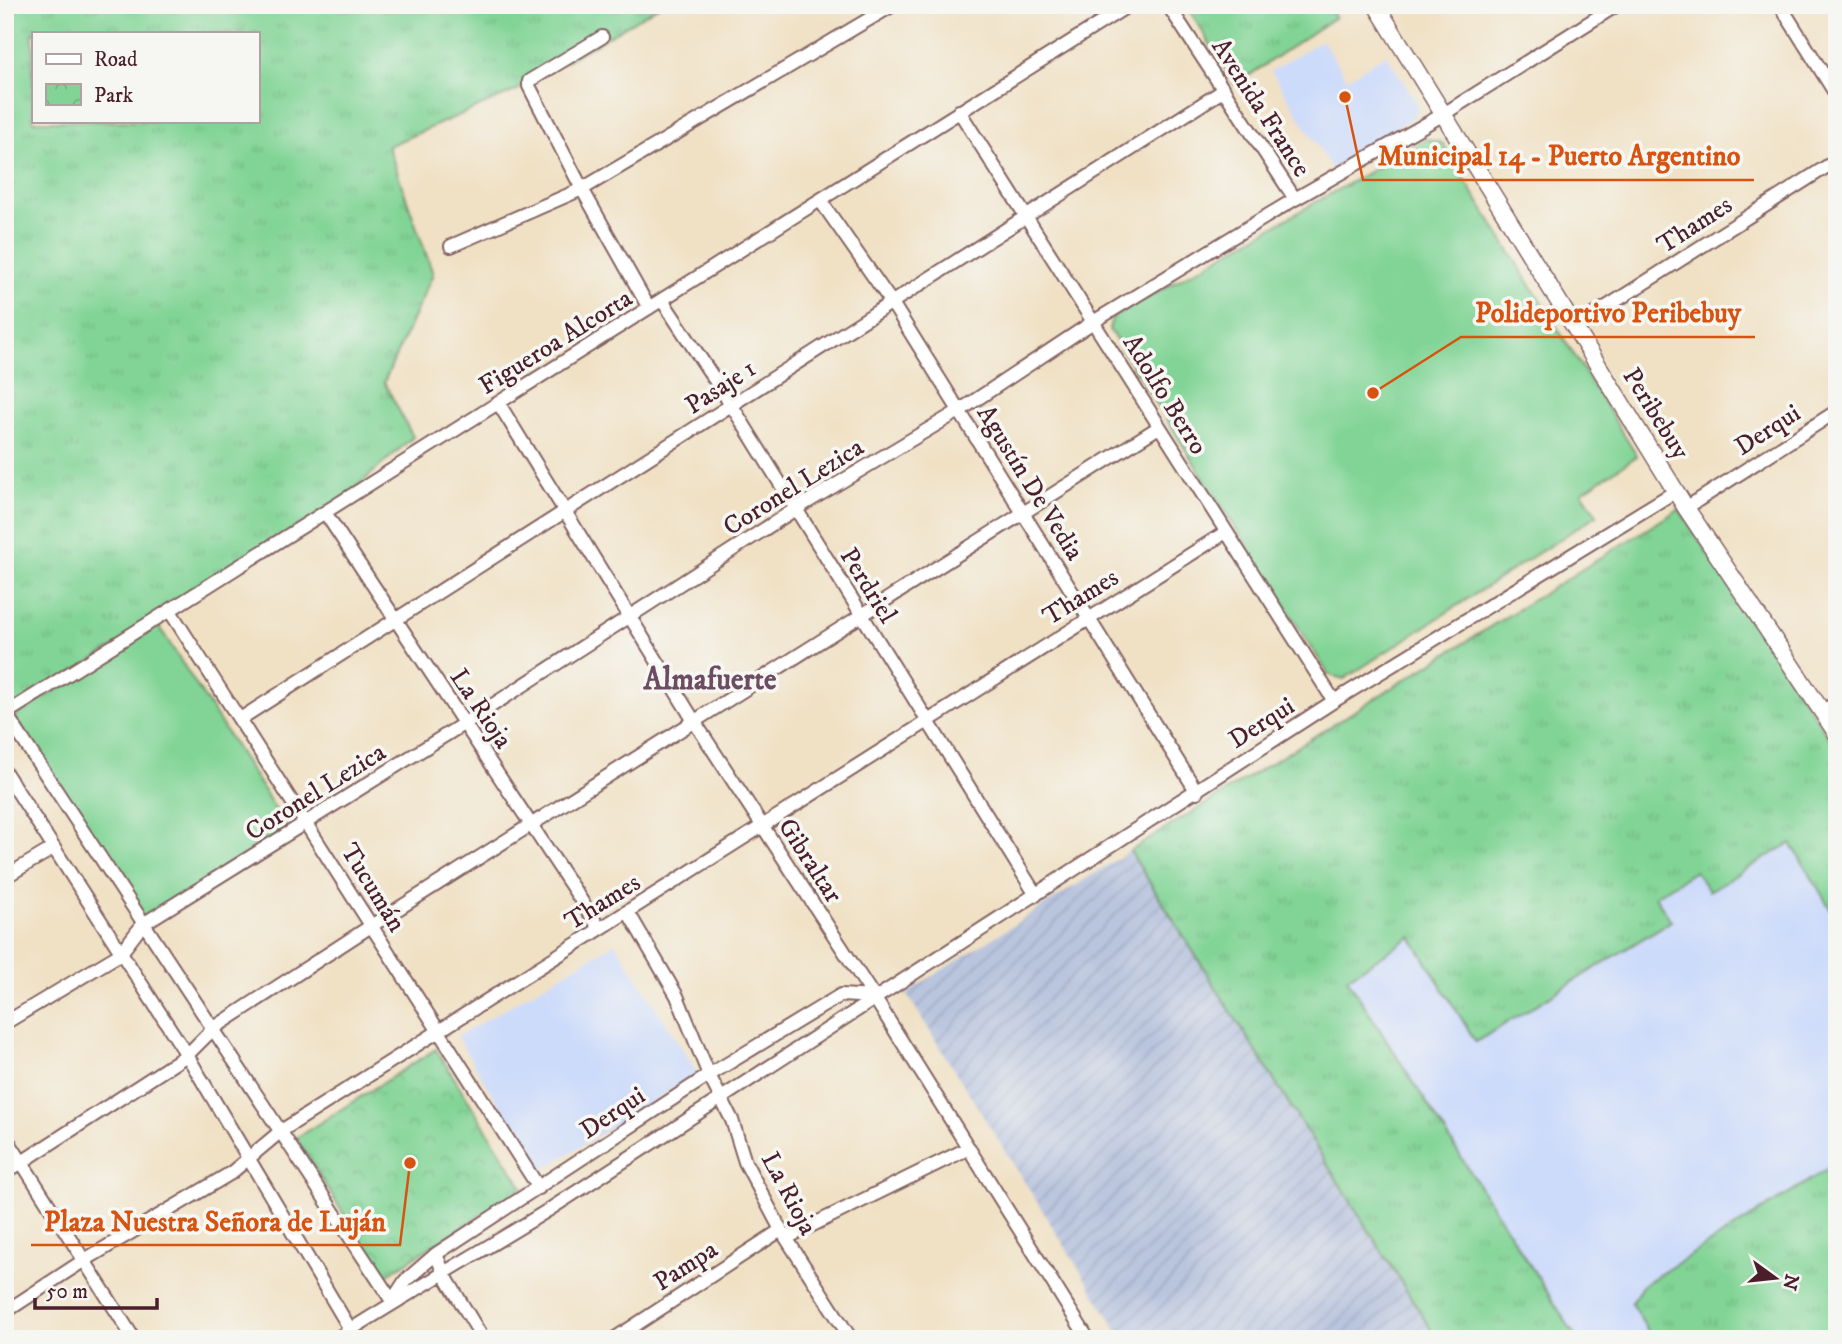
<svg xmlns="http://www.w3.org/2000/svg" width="1842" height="1344" viewBox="0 0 1842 1344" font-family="'IM FELL DW Pica',serif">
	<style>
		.built { fill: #cddbfa }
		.industrial { fill: url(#industrial-furrows) }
		.grass { fill: url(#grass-tufts); stroke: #667a60; stroke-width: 2; fill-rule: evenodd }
		.park { fill: url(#park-crowns); stroke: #667a60; stroke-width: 2 }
		.garden { fill: #81d495; stroke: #667a60; stroke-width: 2 }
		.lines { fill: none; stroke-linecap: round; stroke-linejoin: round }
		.minor-casing { stroke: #846361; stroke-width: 16 }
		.tertiary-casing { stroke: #846361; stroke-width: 19 }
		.minor { stroke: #fff; stroke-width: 12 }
		.tertiary { stroke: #fff; stroke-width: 16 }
		.labels { text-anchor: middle; stroke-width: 7; stroke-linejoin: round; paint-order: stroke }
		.street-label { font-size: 26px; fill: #4a1f2b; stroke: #f6f6f2 }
		.quarter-label { font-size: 30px; font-weight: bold; fill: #6b4c63; stroke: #f6f6f2 }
		.leader { fill: none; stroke: #d8530f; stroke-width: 2.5 }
		.callout-dot { fill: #d8530f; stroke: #f6f6f2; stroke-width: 2.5 }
		.callout-label { font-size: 28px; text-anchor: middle; font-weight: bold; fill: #d8530f; stroke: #f6f6f2; stroke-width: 7; stroke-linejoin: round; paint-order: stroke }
	</style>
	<defs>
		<pattern id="industrial-furrows" width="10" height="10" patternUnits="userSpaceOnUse" patternTransform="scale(1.75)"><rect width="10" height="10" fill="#b9c5de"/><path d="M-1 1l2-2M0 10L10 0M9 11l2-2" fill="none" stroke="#a1a9bf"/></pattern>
		<pattern id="grass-tufts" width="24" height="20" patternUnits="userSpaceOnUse" patternTransform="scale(1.75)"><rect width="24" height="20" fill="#81d495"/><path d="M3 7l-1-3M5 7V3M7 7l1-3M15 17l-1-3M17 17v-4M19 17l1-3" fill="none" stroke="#71b681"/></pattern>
		<pattern id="park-crowns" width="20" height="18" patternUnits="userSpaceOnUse" patternTransform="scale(1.75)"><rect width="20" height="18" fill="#81d495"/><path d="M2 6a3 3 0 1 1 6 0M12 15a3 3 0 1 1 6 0" fill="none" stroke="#71b681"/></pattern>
	</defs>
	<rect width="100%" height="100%" fill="#f6f6f2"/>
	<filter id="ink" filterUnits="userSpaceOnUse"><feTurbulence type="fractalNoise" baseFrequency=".0143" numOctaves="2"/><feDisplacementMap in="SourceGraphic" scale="14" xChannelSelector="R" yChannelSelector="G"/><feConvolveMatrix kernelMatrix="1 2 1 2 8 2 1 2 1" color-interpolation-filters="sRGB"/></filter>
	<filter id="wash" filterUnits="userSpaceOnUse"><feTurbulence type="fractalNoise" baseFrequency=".00686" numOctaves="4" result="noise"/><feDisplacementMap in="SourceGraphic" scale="28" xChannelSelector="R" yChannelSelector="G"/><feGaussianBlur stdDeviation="1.57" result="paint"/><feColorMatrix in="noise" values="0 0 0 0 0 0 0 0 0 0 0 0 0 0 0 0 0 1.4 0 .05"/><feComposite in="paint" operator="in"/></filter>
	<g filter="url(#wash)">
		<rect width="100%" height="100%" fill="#f0e1c5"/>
		<!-- built -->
		<path class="built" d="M1322,40L1347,79L1386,54L1418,105L1416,115L1332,169L1271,71Z
			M1837,750V1339H1437L1130,851Z
			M615,943L698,1074L540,1171L457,1037Z"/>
		<!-- industrial -->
		<path class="industrial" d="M1130,851L1437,1339H1123L906,993Z"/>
		<!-- grass -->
		<path class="grass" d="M5,5H661L515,91L388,146L433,274L384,382L413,437L326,514L5,715ZM33,33H257V121H33Z
			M1328,5L1335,17L1235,85L1187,6Z
			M1679,509L1837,750V920L1791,843L1709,891L1695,871L1655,896L1671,921L1476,1042L1411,937L1347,978L1577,1339H1437L1130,851Z
			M1837,1163V1339H1653L1631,1303L1643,1285Z"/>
		<!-- park -->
		<path class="park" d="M436,1049L523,1188L383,1277L296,1138Z"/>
		<!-- garden -->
		<path class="garden" d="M1427,139L1442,143L1637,456L1582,492L1597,515L1344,679L1329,675L1109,329L1112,318Z
			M158,625L288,829L145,921L14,717Z"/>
	</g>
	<g filter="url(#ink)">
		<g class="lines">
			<!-- minor casing -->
			<g class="minor-casing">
				<path id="minor" d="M1168,5L1295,199
					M1780,5L1837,96
					M959,111L1334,701
					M820,200L892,303L1197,792
					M451,246L582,189L529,86V81L602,37
					M662,300L732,406L1036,895
					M649,308L582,189L893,5
					M1575,327L1837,160
					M499,404L694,721L874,997L1088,1339
					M1686,508L1837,411
					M326,514L600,929
					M170,611L539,1188
					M1822,712L1837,702
					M5,714L1129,5
					M6,714L392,1301
					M240,719L1224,90
					M5,772L187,1055L350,1329
					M5,877L52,849
					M628,912L677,996L709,1075L732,1120L745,1162L781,1230L851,1339
					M5,1023L120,954L143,924L465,723L794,510L959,411L1093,322L1295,199L1442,115L1617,5
					M5,1136L134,1339
					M5,1173L187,1055L214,1028L371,926L1159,427
					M786,1238L969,1148
					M436,1254L444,1274L483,1339
					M392,1301L405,1281L436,1254L709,1075L841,995L874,997
					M5,1312L83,1261L231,1173L281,1131L1226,532
					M336,1339C406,1294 479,1253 550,1209L1334,701L1676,491
					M614,1339L781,1230"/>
			</g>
			<!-- tertiary casing -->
			<g class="tertiary-casing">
				<path id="tertiary" d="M1376,5L1686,508L1837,734"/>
			</g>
			<!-- minor -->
			<use href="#minor" class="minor"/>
			<!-- tertiary -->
			<use href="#tertiary" class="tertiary"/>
		</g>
	</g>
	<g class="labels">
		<!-- street labels -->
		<g class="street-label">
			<text transform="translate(1262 107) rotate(57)" y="9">Avenida France</text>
			<text transform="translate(1694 224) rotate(-33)" y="9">Thames</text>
			<text transform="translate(555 341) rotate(-32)" y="9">Figueroa Alcorta</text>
			<text transform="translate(720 386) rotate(-33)" y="9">Pasaje 1</text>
			<text transform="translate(1166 394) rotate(58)" y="9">Adolfo Berro</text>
			<text transform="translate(1657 413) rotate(58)" y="9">Peribebuy</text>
			<text transform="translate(1767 429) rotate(-33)" y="9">Derqui</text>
			<text transform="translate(1031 482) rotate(58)" y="9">Agustín De Vedia</text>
			<text transform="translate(793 486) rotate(-32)" y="9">Coronel Lezica</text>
			<text transform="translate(869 585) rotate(58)" y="9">Perdriel</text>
			<text transform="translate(1080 596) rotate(-32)" y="9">Thames</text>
			<text transform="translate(482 708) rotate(56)" y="9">La Rioja</text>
			<text transform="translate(1261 722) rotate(-33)" y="9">Derqui</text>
			<text transform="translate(315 791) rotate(-32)" y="9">Coronel Lezica</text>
			<text transform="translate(811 860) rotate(57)" y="9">Gibraltar</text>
			<text transform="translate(374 887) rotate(58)" y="9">Tucumán</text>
			<text transform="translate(602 901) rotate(-32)" y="9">Thames</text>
			<text transform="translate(612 1112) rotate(-34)" y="9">Derqui</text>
			<text transform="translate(790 1193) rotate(62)" y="9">La Rioja</text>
			<text transform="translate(685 1265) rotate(-33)" y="9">Pampa</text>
		</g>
		<!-- quarter labels -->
		<g class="quarter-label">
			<text x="710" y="689">Almafuerte</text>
		</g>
	</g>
	<!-- callouts -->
	<path class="leader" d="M1345 97L1363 180H1754M1373 393L1461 337H1755M410 1163L400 1245H31"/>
	<g class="callout-dot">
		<circle cx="1345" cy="97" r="7"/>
		<circle cx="1373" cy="393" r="7"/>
		<circle cx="410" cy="1163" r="7"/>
	</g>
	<g class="callout-label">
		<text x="1559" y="165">Municipal 14 - Puerto Argentino</text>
		<text x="1608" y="322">Polideportivo Peribebuy</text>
		<text x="215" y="1231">Plaza Nuestra Señora de Luján</text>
	</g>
	<!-- margin -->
	<rect width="1842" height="1344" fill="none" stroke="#f6f6f2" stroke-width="28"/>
	<!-- legend -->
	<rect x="32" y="32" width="228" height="91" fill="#f6f6f2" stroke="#b1a0a2" stroke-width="2"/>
	<rect x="46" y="54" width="35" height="10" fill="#ffffff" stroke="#b1a0a2" stroke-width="2"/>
	<text x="94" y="66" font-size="21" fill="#4a1f2b">Road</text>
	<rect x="46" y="84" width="35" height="21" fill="url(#park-crowns)" stroke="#b1a0a2" stroke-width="2"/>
	<text x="94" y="102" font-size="21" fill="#4a1f2b">Park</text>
	<!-- north arrow -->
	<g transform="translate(1775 1278) rotate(105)" stroke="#f6f6f2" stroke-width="5" paint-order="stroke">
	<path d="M0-5L12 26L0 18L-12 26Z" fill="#4a1f2b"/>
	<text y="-10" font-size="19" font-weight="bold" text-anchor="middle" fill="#4a1f2b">N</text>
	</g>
	<!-- scale -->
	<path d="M35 1298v10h122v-10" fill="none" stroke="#4a1f2b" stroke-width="3.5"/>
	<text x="46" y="1298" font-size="21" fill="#4a1f2b" stroke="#f6f6f2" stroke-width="5" paint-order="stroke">50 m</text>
</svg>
